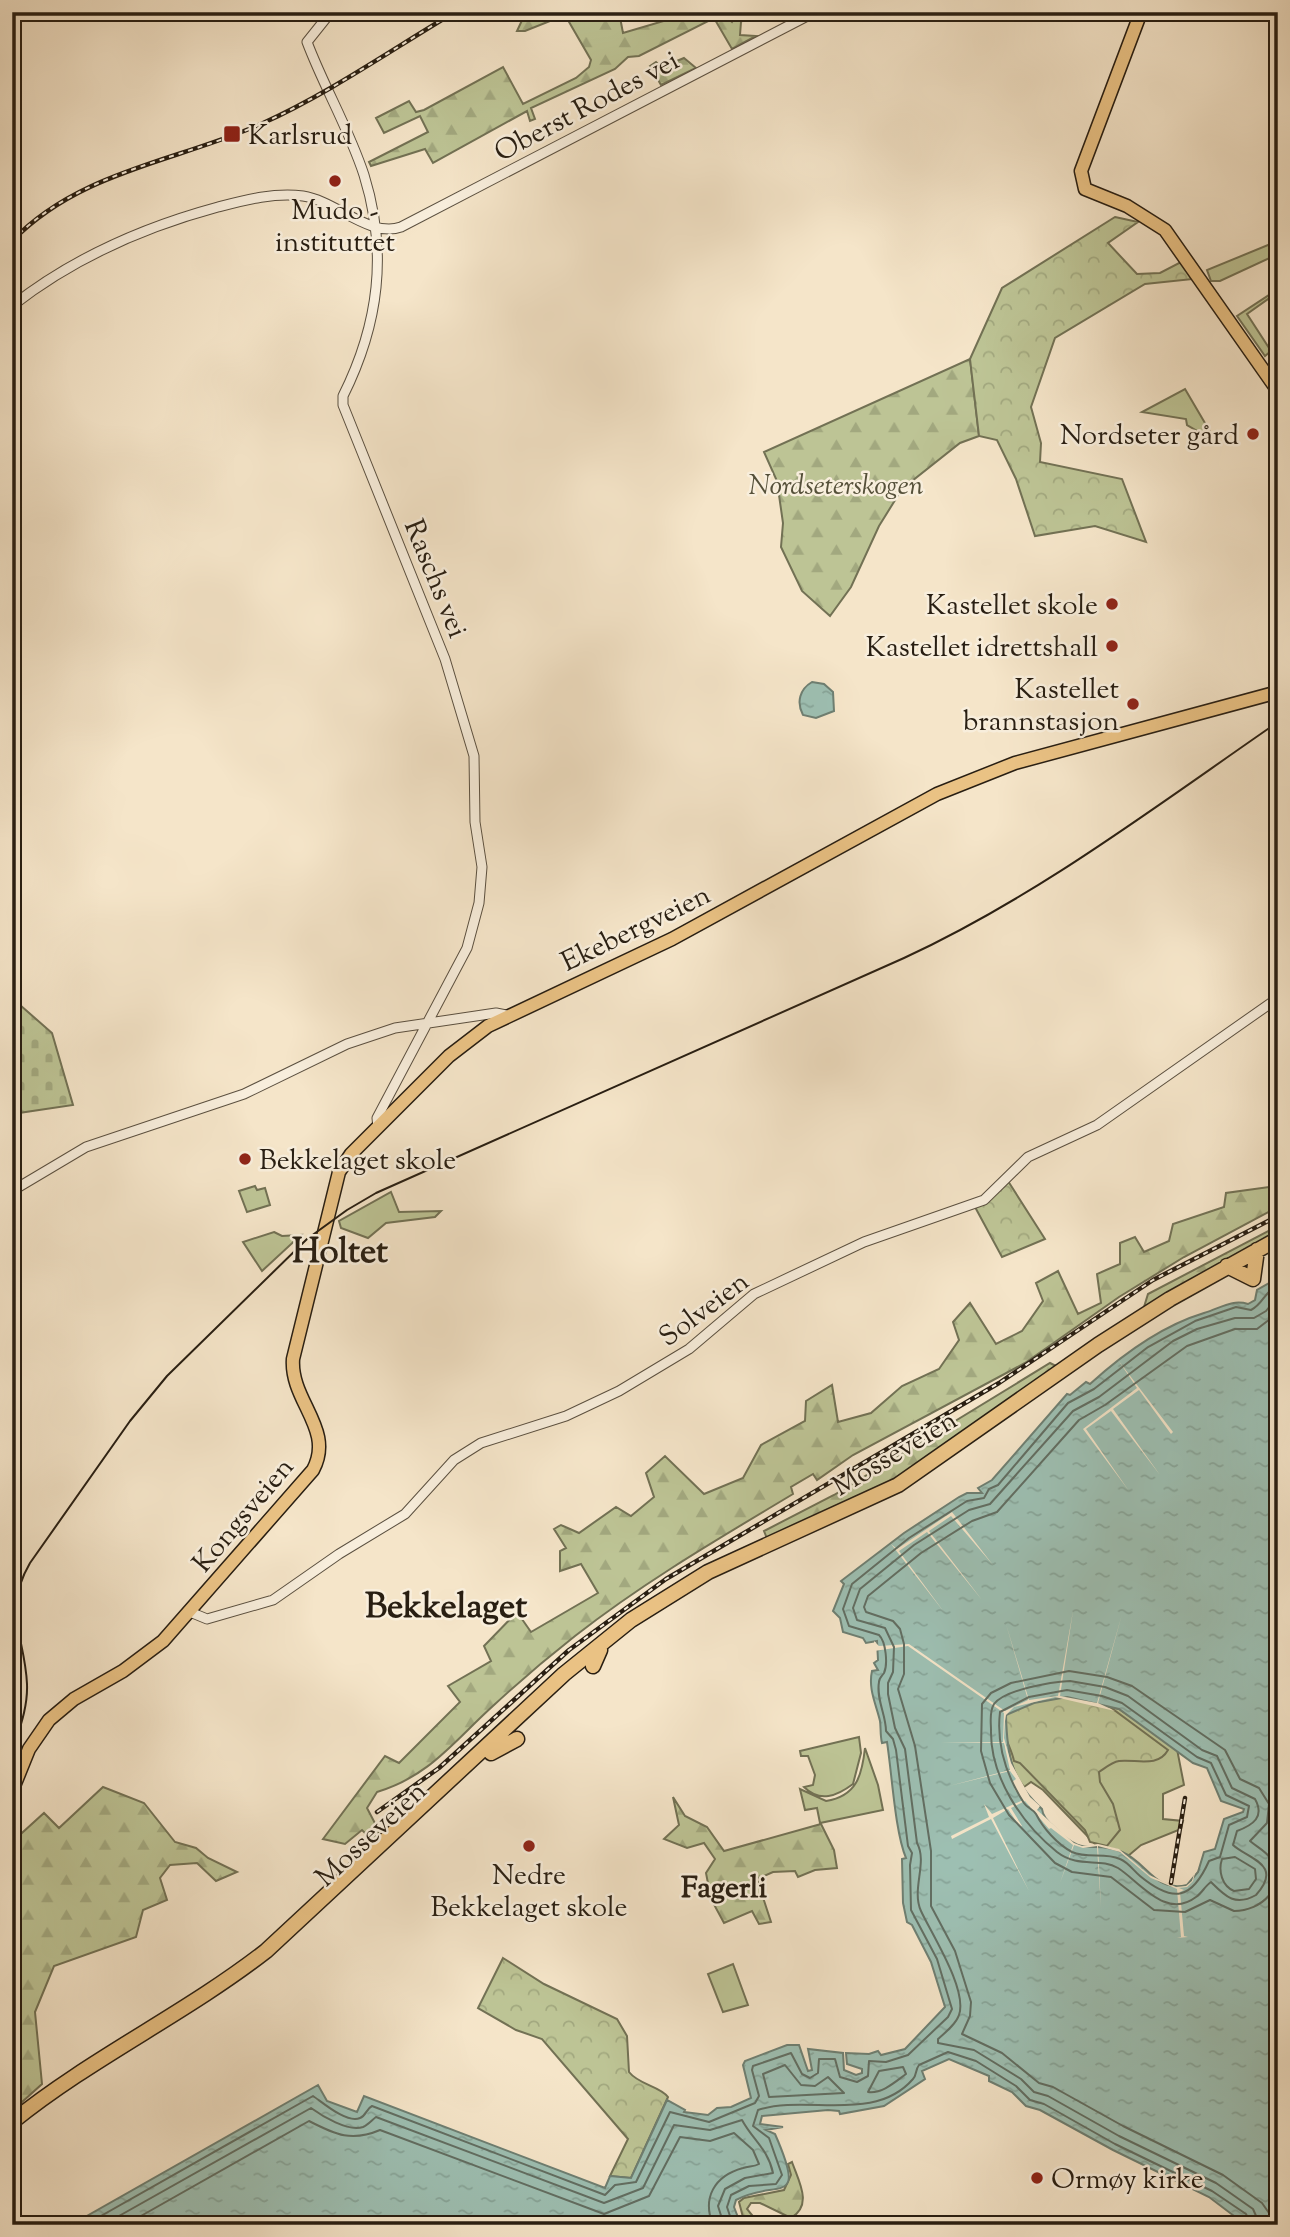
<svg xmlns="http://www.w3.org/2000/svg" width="1290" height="2237" viewBox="0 0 1290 2237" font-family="'Sorts Mill Goudy',serif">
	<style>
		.grass { fill: #bdc495; stroke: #727154; stroke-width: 2 }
		.forest { fill: url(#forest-firs); stroke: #727154; stroke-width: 2 }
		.cemetery { fill: url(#cemetery-stones); stroke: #727154; stroke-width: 2 }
		.park { fill: url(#park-crowns); stroke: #727154; stroke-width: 2 }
		.water { fill: url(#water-ripples); stroke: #6e7f72; stroke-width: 2; fill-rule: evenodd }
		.pier { fill: #f5e5c9 }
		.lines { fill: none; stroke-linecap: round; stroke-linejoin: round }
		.shore { stroke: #626e62; stroke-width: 2 }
		.minor-casing { stroke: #5b5040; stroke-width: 11 }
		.major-casing { stroke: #281e12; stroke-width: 15 }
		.highway-casing { stroke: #281e12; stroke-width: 17 }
		.minor { stroke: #f8eedc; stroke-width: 9 }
		.major { stroke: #eac284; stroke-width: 12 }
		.highway { stroke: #eac284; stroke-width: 14 }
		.tram { stroke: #281e12; stroke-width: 2 }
		.rail-casing { stroke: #281e12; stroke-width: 4.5 }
		.rail { stroke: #f8eedc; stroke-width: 2; stroke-dasharray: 5; stroke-linecap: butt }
		.poi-dot { fill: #8f2418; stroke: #f8eedc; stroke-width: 2.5 }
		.labels { text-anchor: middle; stroke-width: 5; stroke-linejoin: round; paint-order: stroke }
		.street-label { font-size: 28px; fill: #281e12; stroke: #f8eedc }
		.poi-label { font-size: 28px; fill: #281e12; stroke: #f8eedc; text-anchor: end }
		.park-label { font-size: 28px; font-style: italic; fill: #555039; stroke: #f8eedc }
		.neighbourhood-label { font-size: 30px; font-weight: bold; fill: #281e12; stroke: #f8eedc }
		.district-label { font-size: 35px; font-weight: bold; fill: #281e12; stroke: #f8eedc }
	</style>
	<defs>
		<pattern id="forest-firs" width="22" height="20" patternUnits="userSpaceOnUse" patternTransform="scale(1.75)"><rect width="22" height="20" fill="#bdc495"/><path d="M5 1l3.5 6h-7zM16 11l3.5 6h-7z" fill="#a2a87f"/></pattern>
		<pattern id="cemetery-stones" width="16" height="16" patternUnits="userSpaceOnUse" patternTransform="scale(1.75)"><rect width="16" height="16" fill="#bdc495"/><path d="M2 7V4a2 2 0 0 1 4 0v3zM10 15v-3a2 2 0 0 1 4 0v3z" fill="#a2a87f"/></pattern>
		<pattern id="park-crowns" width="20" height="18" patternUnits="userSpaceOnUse" patternTransform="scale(1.75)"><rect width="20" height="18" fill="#bdc495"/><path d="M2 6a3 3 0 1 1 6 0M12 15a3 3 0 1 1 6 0" fill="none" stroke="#a2a87f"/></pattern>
		<pattern id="water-ripples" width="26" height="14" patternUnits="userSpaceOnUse" patternTransform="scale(1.75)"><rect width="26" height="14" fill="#9dbfb2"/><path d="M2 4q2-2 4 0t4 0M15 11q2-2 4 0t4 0" fill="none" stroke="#87a498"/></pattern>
	</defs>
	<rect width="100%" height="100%" fill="#f5e5c9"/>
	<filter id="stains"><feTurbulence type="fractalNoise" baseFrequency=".00286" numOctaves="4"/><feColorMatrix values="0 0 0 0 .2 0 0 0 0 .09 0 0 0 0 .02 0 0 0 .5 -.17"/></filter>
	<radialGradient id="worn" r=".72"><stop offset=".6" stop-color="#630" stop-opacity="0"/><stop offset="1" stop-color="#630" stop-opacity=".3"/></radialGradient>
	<!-- grass -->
	<path class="grass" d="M1278,241V254L1220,281H1211L1207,270Z
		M1278,289V292L1247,314L1271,351L1265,356L1237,316Z
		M1185,389L1212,435L1206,436L1187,425L1186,419L1142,412Z
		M255,1186L257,1190L265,1188L270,1205L247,1212L239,1191Z
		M391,1192L399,1212L441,1211L435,1217L386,1223L368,1238L341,1228L339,1221Z
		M274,1232L282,1236L301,1235L262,1271L243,1242Z
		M1067,1697L1119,1709L1177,1749L1184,1785L1163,1794V1819L1183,1821L1181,1829L1141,1845L1128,1856L1122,1852L1098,1847L1043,1790L1031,1782L1024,1787C1007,1765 1007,1740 1007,1713Z
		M859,1737L861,1753L853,1784C837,1796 820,1803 804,1787L813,1785L815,1775L808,1756H801L800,1751Z
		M865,1748L878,1785L883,1810L820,1823L817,1808L805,1810L800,1789L826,1801C857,1796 862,1775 865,1748Z
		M733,1964L748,2005L723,2012L708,1974Z"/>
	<!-- forest -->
	<path class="forest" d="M535,12H619L623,33L694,12H722L732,22L739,12H750L741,22L740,35L756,36L732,49L714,18L639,56L628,57L615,69L531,108L535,119L530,121L527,111L433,163L425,149L371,166L369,162L428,132L420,116L384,133L376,118L409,101L416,112L424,110L503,67L523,104L576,78L589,67L591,60L565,15L525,31H517L524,16Z
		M684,58L696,68L661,85L650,66L656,62L665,70L667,65Z
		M970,359L979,436L960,443L902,489L879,526L851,587L830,616L802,591L781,547L783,523L777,481L764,452Z
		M1269,1187L1278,1193V1207L1184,1257L1119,1297L1025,1363L853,1455L817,1480L813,1474L791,1487L793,1494C718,1539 644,1582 575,1636C547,1658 520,1681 494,1705C454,1741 430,1776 377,1792L367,1808L379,1831L373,1841L362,1830L345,1844L323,1839L385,1756L399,1763L460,1702L448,1686L491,1661L484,1646L517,1612L531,1632L598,1593L581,1564L560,1571V1551L566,1548L554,1529L561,1525L579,1533L616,1507L631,1516L654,1497L646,1473L665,1456L704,1494L743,1478L761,1445L805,1421L806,1401L832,1385L838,1422L871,1413L902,1386L939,1369L959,1340L953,1322L970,1303L996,1344L1022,1331L1043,1301L1036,1283L1058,1271L1078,1314L1101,1303L1097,1274L1120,1264V1243L1135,1237L1144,1252L1169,1241L1173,1224L1224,1207L1226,1193Z
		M1278,1226V1234L1144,1307L1148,1294Z
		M1050,1363L1056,1366L906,1476L768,1541L764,1531L834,1495Z
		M103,1787L144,1803L175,1842L196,1848L208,1858L237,1872L216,1881L197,1863L170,1865L160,1878L167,1900L143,1910L136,1937L54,1966L35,2012L42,2084L12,2111V1842L44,1813L59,1828Z
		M673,1797L685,1816L707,1827L724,1851L821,1824L834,1850L837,1868L815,1870L798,1877L795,1871L773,1872L757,1879L771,1922L759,1924L752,1911L724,1923L711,1899L706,1873L715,1859L704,1843L687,1848L664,1839L679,1825Z
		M792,2162C799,2182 813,2205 791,2218L760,2203H751L747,2209L760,2225H745L739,2202L744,2198L784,2190L791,2175L788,2164Z"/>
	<!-- cemetery -->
	<path class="cemetery" d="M12,998L52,1033L73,1105L12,1114Z"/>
	<!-- park -->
	<path class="park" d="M1115,217L1138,222L1108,243L1137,274L1160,273L1181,262L1193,279L1145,284L1055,338L1031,407L1041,443L1040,462L1122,479L1146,542L1095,526L1035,536L1016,479L997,440L979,436L970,359L1002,288Z
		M1008,1181L1045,1239L1002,1257L975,1207Z
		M1055,1695L1110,1707L1168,1750C1158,1768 1136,1759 1119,1761C1112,1762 1105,1768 1099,1772L1100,1782L1113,1804L1120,1830L1107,1846L1090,1842L1085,1830L1020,1763L1014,1761C1010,1742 998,1734 1008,1710Z
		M503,1958L544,1984L617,2019L627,2036L629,2072C639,2085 660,2086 668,2097L631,2178L610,2176L628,2139L542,2039L516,2030L478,2008Z"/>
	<!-- water -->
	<path class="water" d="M812,682L824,684L833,692L834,711L816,718L803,715C796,702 800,689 812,682Z
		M1278,1278V2225H1246L1209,2197L1113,2150L1040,2110L1026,2106L1012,2092L989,2081V2076L949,2059L922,2071L925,2079L884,2106L840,2114L839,2111L828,2110L762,2116L760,2124L783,2127L766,2130L775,2134C808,2209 777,2178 736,2200L734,2207L741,2225H71L318,2085L327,2101L357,2112L364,2096L605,2188L610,2176L631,2178L667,2100L685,2110L684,2112L708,2115L717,2108L731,2107L751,2098L743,2065L745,2061L787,2045H799L808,2071L812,2070L808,2049L843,2053L844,2070L856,2075L862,2073V2069L847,2064L846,2053L869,2054L878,2051L881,2055L905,2049L945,2007L931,1962L912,1925L907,1922L903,1903L902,1859L906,1858C895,1832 892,1774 887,1742L882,1743C880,1735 881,1727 880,1721C876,1704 868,1689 872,1671L878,1670L874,1663L878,1660L877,1641L866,1643L863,1638L843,1632L840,1618L833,1611L844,1584L841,1581L904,1533L959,1497L967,1493H982L978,1488L992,1480L1067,1394L1070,1395L1086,1382L1090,1384C1123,1354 1161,1326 1204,1313C1221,1308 1232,1299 1248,1304L1255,1300L1257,1290ZM1067,1697L1119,1709L1193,1763L1207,1768L1221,1801L1244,1809L1243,1812L1224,1819L1215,1849L1204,1852L1198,1872L1187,1885C1155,1893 1147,1862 1122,1852C1091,1839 1086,1860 1054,1827C1048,1821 1043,1817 1042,1809C1011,1781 1007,1756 1006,1715L1034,1703Z"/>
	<!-- pier -->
	<path class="pier" d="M1118,1360L1173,1432L1171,1434L1139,1390L1113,1409L1160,1475L1111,1411L1086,1429L1129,1491L1083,1429L1137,1388Z
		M952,1512L993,1565L951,1516L929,1531L982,1600L927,1532L899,1551L944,1612L891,1544L897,1549Z
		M1073,1611L1060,1696L1097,1703L1122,1614L1098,1703L1115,1711L1055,1697L1014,1707L1006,1715L1005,1721L1004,1738L1011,1763L1030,1797L1040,1806L1037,1810L1074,1843L1082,1846L1098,1844L1119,1849L1149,1875L1176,1887L1186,1886L1192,1881L1199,1857L1193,1881L1187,1887L1179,1888L1184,1890L1180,1892L1184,1936L1188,1937L1177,1938L1181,1937L1177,1889L1151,1878L1120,1852L1098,1846L1101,1908L1097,1846L1083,1848L1074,1845L1060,1883L1073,1845L1051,1828L1049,1829L1025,1801L1011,1808L1022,1826L1020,1827L1008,1809L993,1818L1029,1891L991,1819L952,1839L951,1836L989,1817L984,1804L992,1814L1023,1800L1015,1790L1012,1782L1016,1779L1010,1771L949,1786L1010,1770L1004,1743L940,1742H1003L1004,1713L908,1646L874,1651V1641L879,1646L909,1644L1005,1711L1028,1700L1006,1624L1029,1700L1058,1696Z"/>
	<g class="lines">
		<!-- shore -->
		<path class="shore" d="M1069,1671L1107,1677L1132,1686L1225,1750L1240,1779L1259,1788L1269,1804L1267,1823L1250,1841C1257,1847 1266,1851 1271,1859C1288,1887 1261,1911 1234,1911L1210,1900L1185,1912L1154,1910L1111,1877L1072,1872L1055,1863L1009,1815L990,1783L981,1751L982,1704L991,1693L1011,1683Z
			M1070,1681L1105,1687L1128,1696L1202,1750L1217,1756L1232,1788L1255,1799C1265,1817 1253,1825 1237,1831L1233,1845C1248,1859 1284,1864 1256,1895C1235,1907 1225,1896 1211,1882C1205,1886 1202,1893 1196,1897C1166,1920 1140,1882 1118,1868C1099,1857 1079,1869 1057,1852C1022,1824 990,1777 991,1730C991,1722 989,1712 994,1704C1006,1689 1052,1682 1070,1681Z
			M1067,1690L1102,1696L1122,1703L1197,1757L1211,1763L1226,1795L1249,1806L1247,1817L1229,1825L1220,1857L1209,1861C1192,1899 1174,1904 1140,1876C1134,1871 1128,1862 1120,1859C1105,1852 1087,1859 1072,1852C1057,1844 1043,1828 1036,1814C1033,1809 1027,1808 1024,1803C1006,1775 996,1746 1000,1712L1029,1697Z
			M1235,1857L1255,1869L1256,1879L1249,1889L1234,1891C1222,1886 1218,1871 1222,1859Z
			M785,2065L801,2085L815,2086L828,2077L844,2093L769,2097L763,2074Z
			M903,2067L906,2074C895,2082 882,2094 868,2092L879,2071Z
			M85,2225L313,2096C322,2102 347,2124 360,2118C366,2116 366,2109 372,2106L605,2195L615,2185L636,2182L670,2112L709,2122L755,2103L759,2096L752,2070L753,2066L791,2053L802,2074L810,2078L818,2073L819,2059H835L840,2077L857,2082L868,2076L869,2061L886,2062L908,2055L948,2017L952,2009L937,1959L911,1910L910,1865L912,1853L908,1846L896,1750L893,1739L886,1731C886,1715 876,1699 879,1682C879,1678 882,1676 884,1673C888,1664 886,1642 879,1635L849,1626L843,1609L852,1584L909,1538L967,1501L984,1498L989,1489L998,1485L1068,1403L1094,1389L1148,1347L1195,1321L1236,1307L1251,1310C1264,1303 1263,1293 1278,1285
			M103,2225L311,2108C322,2116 348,2132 363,2127C368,2125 372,2120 376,2117L604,2203L643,2188L674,2125L710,2130L742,2120C752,2139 768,2149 773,2173L745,2178L725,2189L718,2206L724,2225
			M125,2225L309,2121C336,2135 352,2142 380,2130L604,2214L649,2196L680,2137L710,2141L734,2133L753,2150L759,2164C754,2167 749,2166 743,2168C714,2176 702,2198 713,2225
			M733,2225L727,2207L731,2195L749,2186L776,2184L782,2175L769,2138L753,2126L758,2110C806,2094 874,2124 913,2079C917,2075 915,2070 919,2065L948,2052L976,2061L1016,2086L1030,2100L1044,2104L1115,2144L1212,2191L1246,2214L1251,2225
			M1260,2225L1253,2209L1216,2183L1119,2136L1048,2096L1034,2092L1021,2079L974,2050L938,2043V2039C946,2032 956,2024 959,2015C968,1990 931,1933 921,1911C911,1889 928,1863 917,1843L905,1749L895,1728L888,1694V1683L893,1672L894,1647L885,1628L857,1620L853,1608L860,1589L914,1545L969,1510L990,1504L1073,1411L1099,1397L1173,1341L1197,1329L1235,1318H1254L1266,1311L1278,1296
			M1270,2225L1269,2213L1262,2203L1223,2175L1123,2126L1053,2087L1039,2083L1002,2053L962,2034L970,2016L971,2002L955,1951L931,1906V1851L915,1746L898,1689L904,1674V1644L900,1629L893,1621L866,1612L864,1607L868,1596L921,1553L972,1521L997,1512L1079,1420L1105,1405L1187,1346L1235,1329H1257L1278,1313"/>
		<!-- minor casing -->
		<g class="minor-casing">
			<path id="minor" d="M331,12L307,42C324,87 349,129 364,175C388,252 379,324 343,396V405L445,659L474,756L475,822L482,867L479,903L467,948L377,1118L378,1128
				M12,306C73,258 144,227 218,207C245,200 275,192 303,196C336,201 370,238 401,227L815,12
				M12,1191L86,1147L244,1094L347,1044L395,1028L496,1013L506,1015
				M190,1612L207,1619L273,1600L339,1554L405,1514L454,1460L481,1443L566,1416L619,1391L689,1349L754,1294L864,1242L984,1200L1028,1157L1097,1125L1278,998"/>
		</g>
		<!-- major casing -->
		<g class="major-casing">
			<path id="major" d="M1141,12L1081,171L1085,189L1127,206L1165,230L1278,391
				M12,1791L29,1749L49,1720L74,1699L123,1671L163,1641L313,1470C335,1429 290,1401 293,1359L339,1172L351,1154L449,1056L488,1026L672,939L937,794L1015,763L1278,692"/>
		</g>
		<!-- highway casing -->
		<g class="highway-casing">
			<path id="highway" d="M1227,1266L1253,1279L1257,1250
				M593,1666L600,1650
				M491,1753L517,1739
				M12,2122C91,2058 185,2014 266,1951L564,1674L631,1620L708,1572L898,1485L1098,1345L1170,1299L1278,1239"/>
		</g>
		<!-- minor -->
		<use href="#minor" class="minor"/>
		<!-- major -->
		<use href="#major" class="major"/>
		<!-- highway -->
		<use href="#highway" class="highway"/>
		<!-- tram -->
		<path class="tram" d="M12,1753C19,1730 28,1708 27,1684C25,1636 2,1611 30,1563L130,1421L167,1376L307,1239L347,1210L376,1193L904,958C1038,896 1156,806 1278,722"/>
		<!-- rail casing -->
		<g class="rail-casing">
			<path id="rail" d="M12,241C80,171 175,162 261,124C328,94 391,50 455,12
				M377,1812L439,1768L569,1650L666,1579L999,1383L1153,1280L1278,1216
				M1171,1883L1185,1798"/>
		</g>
		<!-- rail -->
		<use href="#rail" class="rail"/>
	</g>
	<!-- markers -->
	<g class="poi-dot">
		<rect x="223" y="125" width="18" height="18" rx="3.5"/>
		<circle cx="335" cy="181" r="7"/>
		<circle cx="1253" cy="434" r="7"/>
		<circle cx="1112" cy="604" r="7"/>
		<circle cx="1112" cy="646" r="7"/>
		<circle cx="1133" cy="704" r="7"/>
		<circle cx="245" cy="1159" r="7"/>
		<circle cx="529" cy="1846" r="7"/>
		<circle cx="1037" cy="2178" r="7"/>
	</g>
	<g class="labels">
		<!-- street labels -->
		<g class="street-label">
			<text transform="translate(586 105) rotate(-28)" y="10">Oberst Rodes vei</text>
			<text transform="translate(437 578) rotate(68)" y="10">Raschs vei</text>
			<text transform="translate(635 927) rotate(-26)" y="10">Ekebergveien</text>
			<text transform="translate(703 1308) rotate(-37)" y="10">Solveien</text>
			<text transform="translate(894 1452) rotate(-31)" y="10">Mosseveien</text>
			<text transform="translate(242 1514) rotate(-50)" y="10">Kongsveien</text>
			<text transform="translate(370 1833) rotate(-43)" y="10">Mosseveien</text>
		</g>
		<!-- poi labels -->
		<g class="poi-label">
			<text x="248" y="144" text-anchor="start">Karlsrud</text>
			<text x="335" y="219" text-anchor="middle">Mudo -<tspan x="335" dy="32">instituttet</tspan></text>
			<text x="1239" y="444">Nordseter gård</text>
			<text x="1098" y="614">Kastellet skole</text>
			<text x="1098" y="656">Kastellet idrettshall</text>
			<text x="1119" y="698">Kastellet<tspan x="1119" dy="32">brannstasjon</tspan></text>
			<text x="259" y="1169" text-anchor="start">Bekkelaget skole</text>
			<text x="529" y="1884" text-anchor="middle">Nedre<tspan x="529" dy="32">Bekkelaget skole</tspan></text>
			<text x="1051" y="2188" text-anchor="start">Ormøy kirke</text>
		</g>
		<!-- park labels -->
		<g class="park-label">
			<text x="836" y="494">Nordseterskogen</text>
		</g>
		<!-- neighbourhood labels -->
		<g class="neighbourhood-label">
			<text x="724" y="1897">Fagerli</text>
		</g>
		<!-- district labels -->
		<g class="district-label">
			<text x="340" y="1262">Holtet</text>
			<text x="446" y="1617">Bekkelaget</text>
		</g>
	</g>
	<!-- margin -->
	<rect width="1290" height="2237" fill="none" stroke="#f5e5c9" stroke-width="42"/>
	<rect x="14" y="14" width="1262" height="2209" fill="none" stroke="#281e12" stroke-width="3.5"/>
	<rect x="21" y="21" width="1248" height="2195" fill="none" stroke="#281e12" stroke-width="2"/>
	<rect width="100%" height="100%" filter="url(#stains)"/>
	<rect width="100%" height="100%" fill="url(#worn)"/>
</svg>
